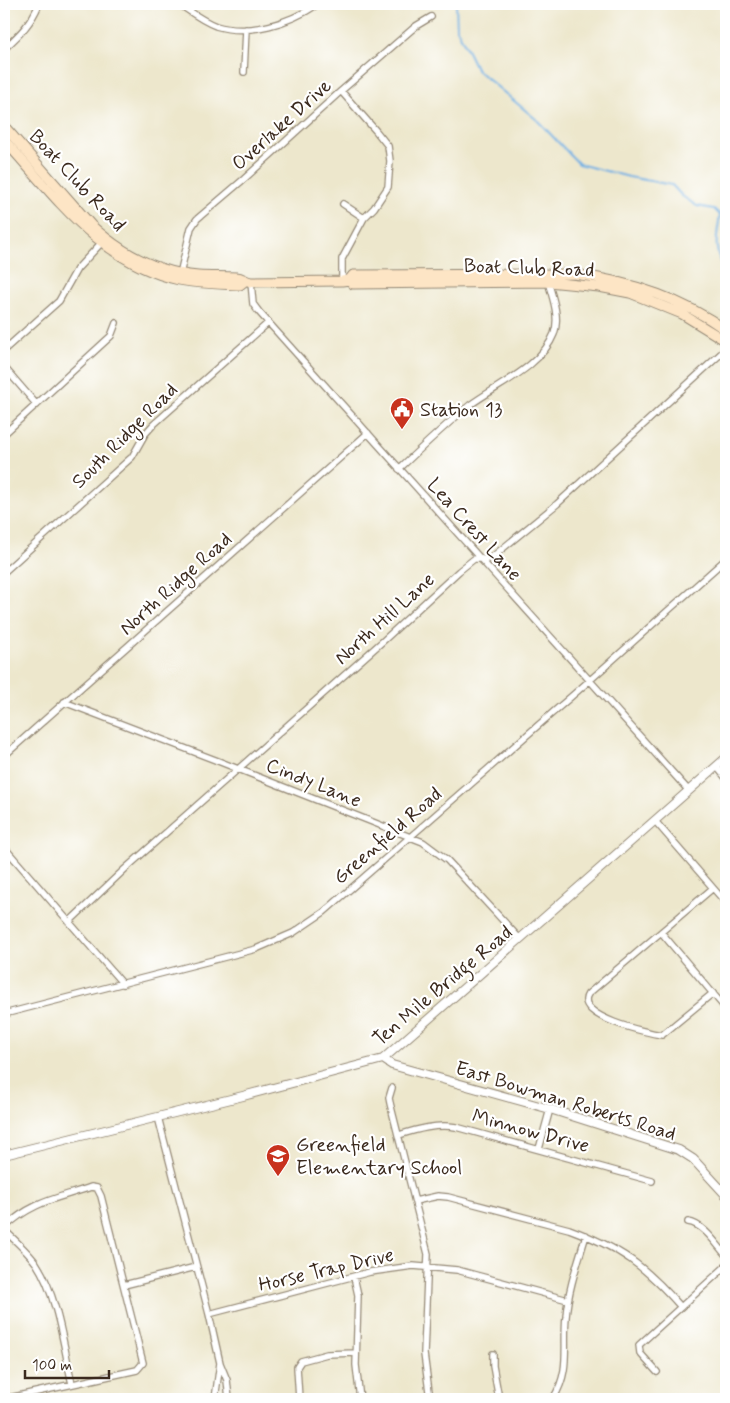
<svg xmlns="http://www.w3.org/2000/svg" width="730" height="1403" viewBox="0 0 730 1403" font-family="Mynerve,sans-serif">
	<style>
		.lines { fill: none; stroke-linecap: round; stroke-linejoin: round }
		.stream { stroke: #70b0e4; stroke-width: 2 }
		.minor-casing { stroke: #948875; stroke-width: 8 }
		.tertiary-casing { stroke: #948875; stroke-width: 10 }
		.secondary-casing { stroke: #948875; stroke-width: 11 }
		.minor { stroke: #fff; stroke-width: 5.5 }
		.tertiary { stroke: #fff; stroke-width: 8 }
		.secondary { stroke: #fde5c5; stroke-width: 9 }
		.labels { text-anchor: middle; stroke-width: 4.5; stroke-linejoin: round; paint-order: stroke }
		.street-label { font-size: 20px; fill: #3b2a1e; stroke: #fff }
		.poi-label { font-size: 20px; fill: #3b2a1e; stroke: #fff; text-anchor: start }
	</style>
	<rect width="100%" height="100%" fill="#fff"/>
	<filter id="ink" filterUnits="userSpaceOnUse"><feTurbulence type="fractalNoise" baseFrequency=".02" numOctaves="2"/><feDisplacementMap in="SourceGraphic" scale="10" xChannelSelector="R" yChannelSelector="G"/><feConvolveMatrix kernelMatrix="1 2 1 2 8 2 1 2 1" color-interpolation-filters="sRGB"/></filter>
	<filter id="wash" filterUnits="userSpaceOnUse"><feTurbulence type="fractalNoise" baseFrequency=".0096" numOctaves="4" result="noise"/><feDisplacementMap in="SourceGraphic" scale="20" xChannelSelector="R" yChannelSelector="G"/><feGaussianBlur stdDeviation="1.12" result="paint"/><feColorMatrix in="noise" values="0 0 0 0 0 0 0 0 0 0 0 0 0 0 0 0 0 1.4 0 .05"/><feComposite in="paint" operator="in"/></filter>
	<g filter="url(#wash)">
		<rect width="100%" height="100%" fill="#ede7cc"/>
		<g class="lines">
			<!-- stream -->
			<path class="stream" d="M456,4L457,29L477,70L537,120L579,164L629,177L672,185L682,196L697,206L714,209L720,215C716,240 713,249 726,273"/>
		</g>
	</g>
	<g filter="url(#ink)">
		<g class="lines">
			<!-- minor casing -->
			<g class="minor-casing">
				<path id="minor" d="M179,4C191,12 202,21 216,26C249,36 290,23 318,4
					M4,49C19,35 31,24 39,4
					M244,72L246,29
					M341,91L376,131L388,146L390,161L388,187L374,208L364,218L342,259V281
					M343,204L364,218
					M180,274L191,228L197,219L244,179L341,91L416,26L431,17
					M251,282L253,304L259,312L689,791
					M4,350L59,301L77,269L104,240
					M4,367L37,405
					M4,434L111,336L116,323
					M399,469C422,447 445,425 470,405C497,385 541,367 554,334C560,318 553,298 548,282
					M4,572L132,457L145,434L153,425L268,323
					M64,702L218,761L423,842L447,860L520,939
					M4,756L368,433
					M717,767L726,778
					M655,821L726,903
					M4,847L123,984
					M69,922L125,869L383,641L459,571L474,559H487L491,558L557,504L726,349
					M661,932L726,1009
					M713,993L662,1035C649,1033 573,1017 588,994L713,888
					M4,1014L256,949L293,933L324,912L589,681L726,559
					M724,1074L726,1072
					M392,1088L389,1098L390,1103L428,1254L424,1354L430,1399
					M158,1117L209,1314L220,1363L227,1380L229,1399
					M399,1135C418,1129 436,1124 456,1127L652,1181
					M539,1149L550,1109
					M415,1201L438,1196L448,1197L569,1229C621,1248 645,1266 681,1307
					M688,1222C704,1224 716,1244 726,1255
					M4,1228C33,1201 56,1199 91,1187L97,1188L101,1196L143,1363L137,1370L9,1398L4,1397
					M4,1230C15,1240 27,1251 36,1263C57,1294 64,1347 72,1384
					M354,1277L358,1295L356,1365L360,1399
					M124,1285L196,1267
					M209,1314L370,1272L413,1266L457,1270L568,1300
					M493,1354V1366L499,1399
					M657,1372L640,1353L639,1345L726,1266
					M215,1399L220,1363
					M299,1399L297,1367L301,1361L327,1354L356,1353
					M553,1399C571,1370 563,1348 566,1317C568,1290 578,1262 586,1235"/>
			</g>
			<!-- tertiary casing -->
			<g class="tertiary-casing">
				<path id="tertiary" d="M383,1059L392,1065L399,1067L550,1109L679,1150L693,1159L726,1195
					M4,1155L243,1096L383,1059L726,758"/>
			</g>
			<!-- secondary casing -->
			<g class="secondary-casing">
				<path id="secondary" d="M4,126L91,225C121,253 156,272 198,276C211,277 224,276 237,277C242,277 245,281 251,282L342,281L349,280L353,275L574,274C628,281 681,298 726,330
					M4,140C55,196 101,263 179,280C199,284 219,284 240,285L245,281
					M349,280L353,284L548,282L599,287L630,293L682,314L726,341"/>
			</g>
			<!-- minor -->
			<use href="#minor" class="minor"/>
			<!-- tertiary -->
			<use href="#tertiary" class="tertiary"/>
			<!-- secondary -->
			<use href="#secondary" class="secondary"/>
		</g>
	</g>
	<!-- icons -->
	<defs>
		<g id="civic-pin" transform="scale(1.25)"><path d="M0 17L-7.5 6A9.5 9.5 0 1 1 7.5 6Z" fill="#c8321e" stroke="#fff"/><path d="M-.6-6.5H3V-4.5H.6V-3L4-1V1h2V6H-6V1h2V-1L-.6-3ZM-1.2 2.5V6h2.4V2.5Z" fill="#fff"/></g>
		<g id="school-pin" transform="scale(1.25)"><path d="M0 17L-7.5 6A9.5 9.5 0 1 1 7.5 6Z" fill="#c8321e" stroke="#fff"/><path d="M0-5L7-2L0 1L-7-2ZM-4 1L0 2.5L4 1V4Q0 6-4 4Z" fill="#fff"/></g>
	</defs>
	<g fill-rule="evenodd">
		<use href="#civic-pin" x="402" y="409"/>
		<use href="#school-pin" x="278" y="1156"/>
	</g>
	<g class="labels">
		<!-- street labels -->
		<g class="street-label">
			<text transform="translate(281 124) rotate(-42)" y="7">Overlake Drive</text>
			<text transform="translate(78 180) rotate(47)" y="7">Boat Club Road</text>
			<text transform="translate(529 267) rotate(2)" y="7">Boat Club Road</text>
			<text transform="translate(124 435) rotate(-45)" y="7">South Ridge Road</text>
			<text transform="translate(475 529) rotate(48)" y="7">Lea Crest Lane</text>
			<text transform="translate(175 583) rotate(-42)" y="7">North Ridge Road</text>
			<text transform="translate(384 618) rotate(-42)" y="7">North Hill Lane</text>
			<text transform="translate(314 782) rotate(22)" y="7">Cindy Lane</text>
			<text transform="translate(387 835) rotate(-41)" y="7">Greenfield Road</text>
			<text transform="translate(442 985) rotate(-40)" y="7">Ten Mile Bridge Road</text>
			<text transform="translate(566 1100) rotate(17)" y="7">East Bowman Roberts Road</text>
			<text transform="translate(531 1130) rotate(15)" y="7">Minnow Drive</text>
			<text transform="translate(326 1269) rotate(-13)" y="7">Horse Trap Drive</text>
		</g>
		<!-- poi labels -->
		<g class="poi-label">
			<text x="420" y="416">Station 13</text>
			<text x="296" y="1151">Greenfield<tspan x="296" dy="23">Elementary School</tspan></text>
		</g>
	</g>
	<!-- margin -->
	<rect width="730" height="1403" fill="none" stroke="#fff" stroke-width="20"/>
	<!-- scale -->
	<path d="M25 1370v8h84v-8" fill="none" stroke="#3b2a1e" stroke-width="2.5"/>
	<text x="32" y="1370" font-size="15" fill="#3b2a1e" stroke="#ffffff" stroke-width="4" paint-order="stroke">100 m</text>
</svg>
